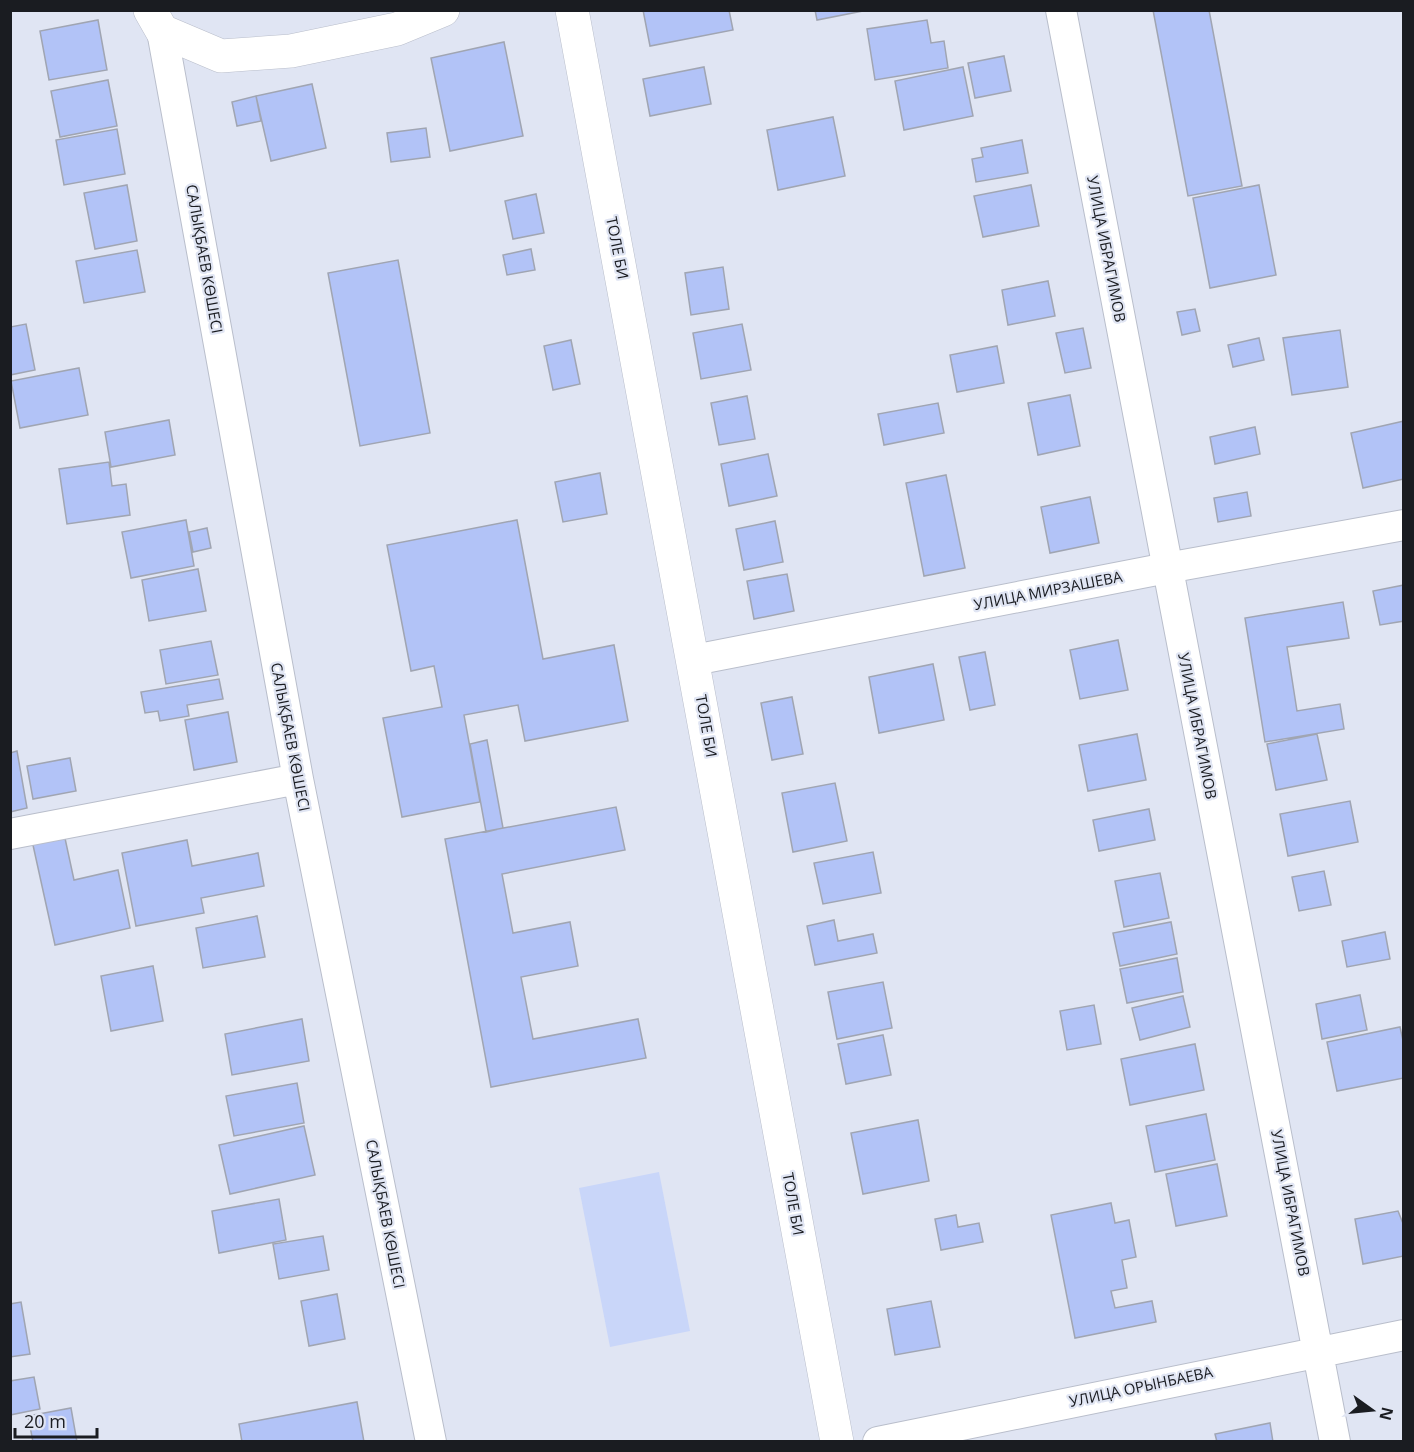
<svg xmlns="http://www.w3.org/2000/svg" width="1414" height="1452" viewBox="0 0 1414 1452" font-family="'Open Sans',sans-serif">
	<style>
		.green { fill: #c9d6f9 }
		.building { fill: #b2c3f7; stroke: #a0a5b2; stroke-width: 1.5 }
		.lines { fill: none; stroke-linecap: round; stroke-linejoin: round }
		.street-casing { stroke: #b9becb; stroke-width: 32 }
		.secondary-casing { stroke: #b9becb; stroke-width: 34 }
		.street { stroke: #fff; stroke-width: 30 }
		.secondary { stroke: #fff; stroke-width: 33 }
		.labels { text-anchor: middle; stroke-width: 4.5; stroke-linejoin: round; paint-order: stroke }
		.street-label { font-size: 15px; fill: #1a1c21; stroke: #e0e5f3 }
	</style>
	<rect width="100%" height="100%" fill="#e0e5f3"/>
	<!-- green -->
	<path class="green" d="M659,1172L690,1331L610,1347L579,1188Z"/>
	<!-- building -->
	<path class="building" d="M643,10H729L733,30L650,46Z
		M815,10H868L817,20Z
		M1153,10H1209L1242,186L1188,196Z
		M98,20L107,70L49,80L40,31Z
		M927,20L931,43L944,41L948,68L875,80L867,29Z
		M504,42L523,136L450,151L431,58Z
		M1004,56L1011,91L975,98L968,63Z
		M704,67L711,104L650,116L643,79Z
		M963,67L973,116L904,130L895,81Z
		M108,80L117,126L60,137L51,91Z
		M312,84L326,148L271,161L256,96Z
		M256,96L261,121L237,126L232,102Z
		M833,117L845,176L778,190L767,130Z
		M426,128L430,157L391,162L387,133Z
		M117,129L125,174L64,185L56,140Z
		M1022,140L1028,173L976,182L972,159L983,157L981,148Z
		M127,185L137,241L95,249L84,193Z
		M1031,185L1039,226L983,237L974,196Z
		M1259,185L1276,275L1210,288L1193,198Z
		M536,194L544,233L513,239L505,201Z
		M531,249L535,270L507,275L503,255Z
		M137,250L145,292L84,303L76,261Z
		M398,260L430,433L360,446L328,273Z
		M723,267L729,309L691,315L685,273Z
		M1048,281L1055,316L1008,325L1002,290Z
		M1195,309L1200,331L1182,335L1177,312Z
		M26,324L35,370L10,375V327Z
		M742,324L751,370L701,379L693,333Z
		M1083,328L1091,368L1065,373L1056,333Z
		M1340,330L1348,387L1292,395L1283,338Z
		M1259,338L1264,360L1233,367L1228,345Z
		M571,340L580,384L553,390L544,346Z
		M997,346L1004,383L957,392L950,355Z
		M79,368L88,415L20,428L11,381Z
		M1070,395L1080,446L1038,455L1028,403Z
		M747,396L755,439L719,445L711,403Z
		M938,403L944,433L884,445L878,414Z
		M169,420L175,455L111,467L105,432Z
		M1404,421V479L1363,488L1351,433Z
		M1255,427L1260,454L1215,464L1210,437Z
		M768,454L777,496L729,506L721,464Z
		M109,462L112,486L126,484L130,515L67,524L59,469Z
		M600,473L607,514L563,522L555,482Z
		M946,475L965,568L924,576L906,483Z
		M1247,492L1251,516L1218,522L1214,498Z
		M1090,497L1099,543L1050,553L1041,507Z
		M186,520L194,566L131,578L122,532Z
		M517,520L543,659L614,645L628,721L525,741L518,705L464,715L480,802L402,817L383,718L442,707L434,666L411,671L387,545Z
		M775,521L783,562L744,570L736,529Z
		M207,528L211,548L193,552L189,532Z
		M198,569L206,611L149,621L142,580Z
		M787,574L794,611L754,619L747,581Z
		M1404,585V621L1380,625L1373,591Z
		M1343,602L1349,638L1287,647L1297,711L1340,704L1344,729L1265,742L1245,618Z
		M1118,640L1128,690L1080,699L1070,650Z
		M211,641L218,675L166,684L160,650Z
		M985,652L995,705L970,710L959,657Z
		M933,664L944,720L879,733L869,677Z
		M219,679L223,699L187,705L189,716L160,721L158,711L145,713L141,692Z
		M792,697L803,754L772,760L761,703Z
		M228,712L237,762L194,770L185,720Z
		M1137,734L1146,780L1088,791L1079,745Z
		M1317,734L1327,780L1276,790L1267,744Z
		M487,740L503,828L486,832L470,744Z
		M17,751L27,808L10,812V753Z
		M70,758L76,791L33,799L27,766Z
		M835,783L847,841L793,852L782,793Z
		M1350,801L1358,842L1288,856L1280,814Z
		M616,807L625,850L502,874L513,933L570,922L578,966L521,977L533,1039L638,1019L646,1058L491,1087L445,839Z
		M1149,809L1155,840L1099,851L1093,820Z
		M63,829L74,880L118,870L130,928L55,945L31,836Z
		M187,840L192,866L258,853L264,886L201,898L204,913L136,926L122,853Z
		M873,852L881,893L823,904L814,863Z
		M1324,871L1331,905L1299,911L1292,877Z
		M1160,873L1169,918L1124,927L1115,881Z
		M257,916L265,957L203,968L196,928Z
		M834,920L838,941L873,934L877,953L815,965L807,926Z
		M1171,922L1177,954L1120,966L1113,933Z
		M1385,932L1390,959L1347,967L1342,941Z
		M1177,958L1183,992L1127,1003L1120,969Z
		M153,966L163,1021L111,1031L101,976Z
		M883,982L892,1028L837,1039L828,992Z
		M1360,995L1367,1030L1322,1039L1316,1004Z
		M1183,996L1190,1027L1140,1040L1132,1008Z
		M1094,1005L1101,1044L1067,1050L1060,1011Z
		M302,1019L309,1061L232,1075L225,1034Z
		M1400,1027L1404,1045V1078L1337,1091L1327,1042Z
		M883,1035L891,1075L846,1084L838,1044Z
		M1195,1044L1204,1090L1130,1105L1121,1059Z
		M297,1083L304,1123L234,1136L226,1096Z
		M1206,1114L1215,1160L1155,1172L1146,1126Z
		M918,1120L929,1181L863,1194L851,1133Z
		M304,1126L315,1175L230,1194L219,1145Z
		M1217,1164L1227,1216L1176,1226L1166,1174Z
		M279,1199L286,1240L219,1253L212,1211Z
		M1111,1203L1115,1223L1129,1220L1136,1257L1122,1260L1127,1288L1111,1291L1115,1308L1152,1301L1156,1322L1075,1338L1051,1215Z
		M1398,1211L1404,1226V1256L1363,1264L1355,1219Z
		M956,1215L958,1227L979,1223L983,1242L941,1250L935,1219Z
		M323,1236L329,1270L279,1279L273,1244Z
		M337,1294L345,1339L309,1346L301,1301Z
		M931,1301L940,1347L895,1355L887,1309Z
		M21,1302L30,1354L10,1357V1304Z
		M34,1377L40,1409L10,1415V1381Z
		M357,1402L364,1442H242L239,1424Z
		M71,1408L77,1442H33L28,1416Z
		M1270,1423L1273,1442H1217L1215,1434Z"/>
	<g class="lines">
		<!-- street casing -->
		<g class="street-casing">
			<path id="street" d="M1061,10L1335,1442
				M162,31L298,779L431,1442
				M694,660L1167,568L1404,525
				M10,834L298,779
				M878,1442L1404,1335"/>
		</g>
		<!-- secondary casing -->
		<g class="secondary-casing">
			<path id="secondary" d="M150,10L162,31L221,56L291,51L397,29L443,10
				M572,10L837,1442"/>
		</g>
		<!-- street -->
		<use href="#street" class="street"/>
		<!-- secondary -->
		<use href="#secondary" class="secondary"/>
	</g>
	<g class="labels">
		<!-- street labels -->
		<g class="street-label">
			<text transform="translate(617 248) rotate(79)" y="5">ТОЛЕ БИ</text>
			<text transform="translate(1106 249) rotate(79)" y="5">УЛИЦА ИБРАГИМОВ</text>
			<text transform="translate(204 259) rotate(80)" y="5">САЛЫҚБАЕВ КӨШЕСІ</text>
			<text transform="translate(1048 591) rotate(-11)" y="5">УЛИЦА МИРЗАШЕВА</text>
			<text transform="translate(706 726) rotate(80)" y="5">ТОЛЕ БИ</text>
			<text transform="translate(1197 726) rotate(79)" y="5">УЛИЦА ИБРАГИМОВ</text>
			<text transform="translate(290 737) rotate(79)" y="5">САЛЫҚБАЕВ КӨШЕСІ</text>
			<text transform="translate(1290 1203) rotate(79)" y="5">УЛИЦА ИБРАГИМОВ</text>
			<text transform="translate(793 1204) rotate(80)" y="5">ТОЛЕ БИ</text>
			<text transform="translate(385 1214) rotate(79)" y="5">САЛЫҚБАЕВ КӨШЕСІ</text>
			<text transform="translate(1141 1387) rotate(-12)" y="5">УЛИЦА ОРЫНБАЕВА</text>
		</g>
	</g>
	<!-- border -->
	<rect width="1414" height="1452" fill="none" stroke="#1a1c21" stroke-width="24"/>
	<!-- north arrow -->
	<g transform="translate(1372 1410) rotate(105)" stroke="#e0e5f3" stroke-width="4.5" paint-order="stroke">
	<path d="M0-4.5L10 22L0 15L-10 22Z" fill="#1a1c21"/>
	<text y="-9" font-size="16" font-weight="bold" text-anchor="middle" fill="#1a1c21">N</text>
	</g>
	<!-- scale -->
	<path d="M15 1428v9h82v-9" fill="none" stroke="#1a1c21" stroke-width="3"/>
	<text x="24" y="1428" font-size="18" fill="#1a1c21" stroke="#e0e5f3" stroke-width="4.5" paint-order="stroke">20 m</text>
</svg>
